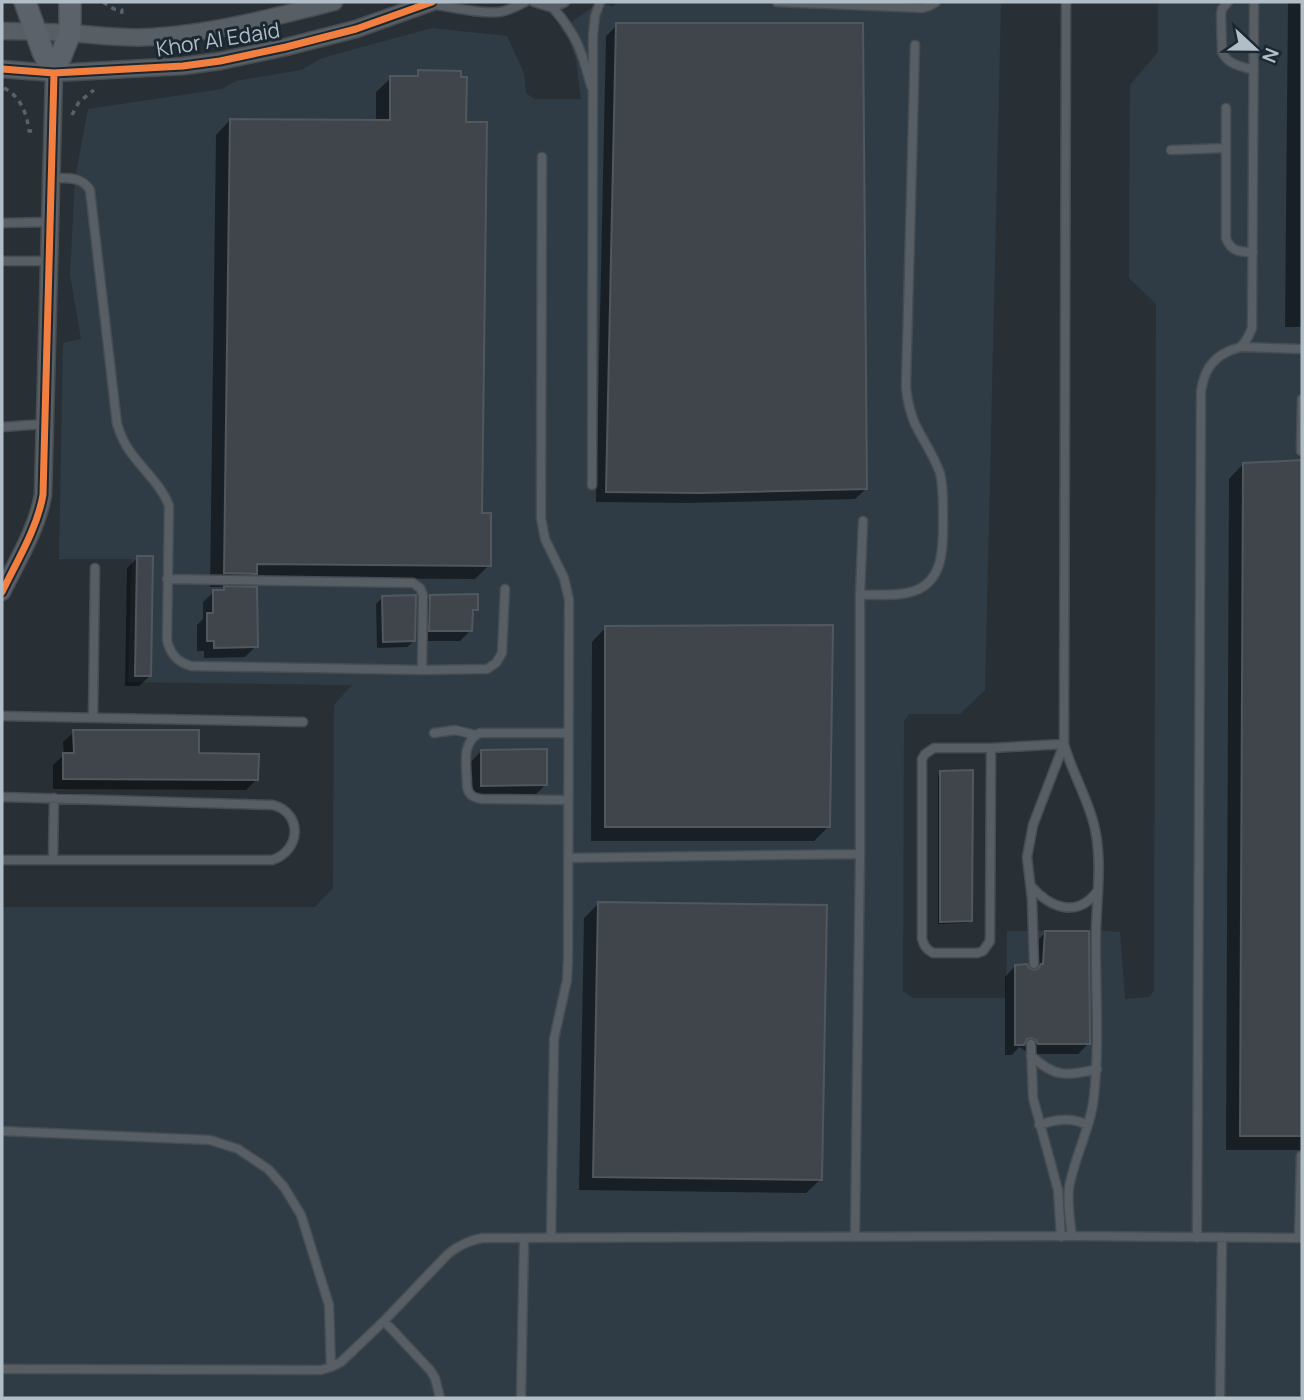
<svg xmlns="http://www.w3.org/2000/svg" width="1304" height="1400" viewBox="0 0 1304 1400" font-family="Manrope,sans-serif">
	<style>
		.airport { fill: #2f3c46 }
		.shadow { fill: #0007 }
		.building { fill: #3f454b; stroke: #50585e; stroke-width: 2 }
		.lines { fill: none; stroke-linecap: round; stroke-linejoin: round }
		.service-casing { stroke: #464c51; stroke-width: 11 }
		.minor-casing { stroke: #464c51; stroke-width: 19 }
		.secondary-casing { stroke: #464c51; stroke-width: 24 }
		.path { stroke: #5b6267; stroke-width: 3.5; stroke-dasharray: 5 5; stroke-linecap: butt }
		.service { stroke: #585f64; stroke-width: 8 }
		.minor { stroke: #585f64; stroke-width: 16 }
		.secondary { stroke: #5c6269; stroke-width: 21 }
		.cycleway-casing { stroke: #1b2831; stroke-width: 11 }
		.cycleway { stroke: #f27e40; stroke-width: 7 }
		.labels { text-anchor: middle; stroke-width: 6; stroke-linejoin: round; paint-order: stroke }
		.street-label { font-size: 21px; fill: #b1bec8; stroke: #1b2831 }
	</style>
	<rect width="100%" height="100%" fill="#283036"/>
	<!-- airport -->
	<path class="airport" d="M600,2L613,7L617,2H1001L985,690L960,714H909L904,721L903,991L913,998H1006L1007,931H1105L1120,932L1125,999L1149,997L1154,991L1156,304L1129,278L1130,85L1158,52V2H1302V1398H2V907H315L333,888L334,705L352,685L128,682L132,559H59L63,343L81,339L70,275L75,178L88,109L222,89L236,81L301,70L322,58L432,28L507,36L524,73L526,93L534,99H581L576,59L569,40L561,29Z"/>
	<!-- shadow -->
	<path class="shadow" d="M1288,2H1302V327H1285Z
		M617,25L866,489L855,499L688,503L596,502L606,36Z
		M419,72L464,124L481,514L489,565L475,579L251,578L240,588L256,646L245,657L204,658V651H197V625L203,619V602L214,592H221L226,587H210L216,135L230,120L376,122V92L391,78H413Z
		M1302,461V1150H1226L1229,479L1243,464Z
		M138,557L150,676L139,686H125L127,568Z
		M383,597L414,641L407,647L377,648L376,604Z
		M430,597L477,609L471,615V630L460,641H419L420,607Z
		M606,627L828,827L814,841H591L592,642Z
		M74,732L197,755L256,780L246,790L53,789V765L64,755L63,742Z
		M481,751L545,785L535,795L471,796V762Z
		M941,773L970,920L967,923L938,924V776Z
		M598,904L821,1179L806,1193L579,1190L584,918Z
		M1046,932L1089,1043L1078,1054H1027L1026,1051L1019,1047L1012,1055H1005V977L1015,966L1033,972L1035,943Z"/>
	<!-- building -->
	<path class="building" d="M616,23H863L867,489L700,493L606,492Z
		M418,70L461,71V77H467L466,122H487L482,513H491V566L257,564V574L224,573L230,119L390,120V76H418Z
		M1302,460V1136H1240L1243,463Z
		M137,556H153L151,676H135Z
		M224,586L257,587L258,647L214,648V641H207V613H213V590H224Z
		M478,594V610H473L472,631H429L430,595Z
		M416,595L415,641L383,642L382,596Z
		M833,625L830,827H605V626Z
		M73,730H199V753L259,754L258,780L63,779V753H74Z
		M547,749V785L481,786V750Z
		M973,770L972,921L940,922V771Z
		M598,902L827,905L822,1180L593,1177Z
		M1045,931H1089L1090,1044H1038L1036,1040L1031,1038L1027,1039L1024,1045H1015V965L1027,964L1029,968L1034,970L1038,969L1041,964H1043Z"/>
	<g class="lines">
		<!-- service casing -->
		<g class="service-casing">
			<path id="service" d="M534,2L553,8L565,2
				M777,2L923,8L929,6L936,2
				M1066,2L1064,744C1072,773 1089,800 1095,829C1102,862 1097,897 1096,930C1095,985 1100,1041 1094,1096C1091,1128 1074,1157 1069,1188C1067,1205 1070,1220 1072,1236
				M1228,2L1222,9L1221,14L1222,52C1228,65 1241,66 1254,70
				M431,4C452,7 479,14 499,12C508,11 517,6 525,2
				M553,8C577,35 582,52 591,86
				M1226,108V238C1231,252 1240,252 1253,252
				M1171,150L1226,148
				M542,157L541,518L545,539L564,578L569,600L568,961L567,980L554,1039L551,1238
				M51,178C67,178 81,176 90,190L117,424C120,433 123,442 129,450C142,469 161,484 169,506L167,640C170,654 177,662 191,666L422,670L487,669L496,663L502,653L505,589
				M2,223L50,222
				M2,261H50
				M1241,347L1302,349
				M2,427L44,424
				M1301,451L1302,399
				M592,485L593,35L595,16L600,2
				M167,579L413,583L420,588L423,595L422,670
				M860,595L863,521
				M2,716L303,722
				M93,718L95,568
				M434,733L455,730L476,735
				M568,733H480C460,742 467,767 467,786C468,795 473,798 482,799L568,800
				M991,748L990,941L983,951L977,953H933C926,949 924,946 922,939V759L925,754L934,748H991L1064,744
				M2,797L273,805C303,813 301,851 272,860H2
				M568,858L860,854
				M53,860L54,798
				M1031,886C1050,908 1078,919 1098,890
				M1034,964L1032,899L1027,857L1033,825L1064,744
				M1031,1044L1033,1098L1058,1190L1061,1237
				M1031,1056C1056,1078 1066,1076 1097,1069
				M1039,1125C1056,1119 1071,1117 1088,1125
				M2,1131L210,1140L238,1149L268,1169L284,1187L301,1215L329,1305L331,1367
				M855,1237L860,854V595C877,594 897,597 914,591C947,580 943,539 943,511C943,498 943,485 940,473C934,456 923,440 915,424C910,412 907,400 906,387L915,45
				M1197,1238L1201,391C1204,372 1211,359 1229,351C1233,349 1237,349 1240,347C1246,343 1249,335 1252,328L1254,2
				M1299,1238L1301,1156
				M384,1321L430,1370L435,1378L440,1398
				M2,1369L321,1370L331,1367L341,1362L384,1321L448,1254C459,1245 468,1241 482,1238L1072,1236L1302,1238
				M521,1398L524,1239
				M1220,1398L1222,1237"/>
		</g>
		<!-- minor casing -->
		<g class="minor-casing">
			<path id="minor" d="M2,31C25,31 48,32 71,33C98,35 124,39 151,37C214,33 274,17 334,2
				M2,69L54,73L183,66L220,61L286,47L356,29L432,2
				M2,592C17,561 37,529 43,495L54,73"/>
		</g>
		<!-- secondary casing -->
		<g class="secondary-casing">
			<path id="secondary" d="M25,2L43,52L54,73
				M54,73L70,33V2"/>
		</g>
		<!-- path -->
		<path class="path" d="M103,2L114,9L122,10L121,19
			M4,88C20,96 27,113 29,131H35
			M72,115L79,102L94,90"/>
		<!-- service -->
		<use href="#service" class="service"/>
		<!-- minor -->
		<use href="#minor" class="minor"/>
		<!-- secondary -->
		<use href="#secondary" class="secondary"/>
		<!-- cycleway casing -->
		<g class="cycleway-casing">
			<path id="cycleway" d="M2,69L54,73L183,66L220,61L286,47L356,29L432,2
				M2,592C17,561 37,529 43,495L54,73"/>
		</g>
		<!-- cycleway -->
		<use href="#cycleway" class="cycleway"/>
	</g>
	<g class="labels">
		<!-- street labels -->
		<g class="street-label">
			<text transform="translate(218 40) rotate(-9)" y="7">Khor Al Edaid</text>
		</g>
	</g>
	<!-- border -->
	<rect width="1304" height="1400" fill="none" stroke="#b1bec8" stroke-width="7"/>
	<!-- north arrow -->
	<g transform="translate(1255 49) rotate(112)" stroke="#1b2831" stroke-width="5" paint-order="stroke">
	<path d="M0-5L12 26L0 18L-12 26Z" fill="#b1bec8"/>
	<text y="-10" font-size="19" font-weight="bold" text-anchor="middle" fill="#b1bec8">N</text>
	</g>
</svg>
